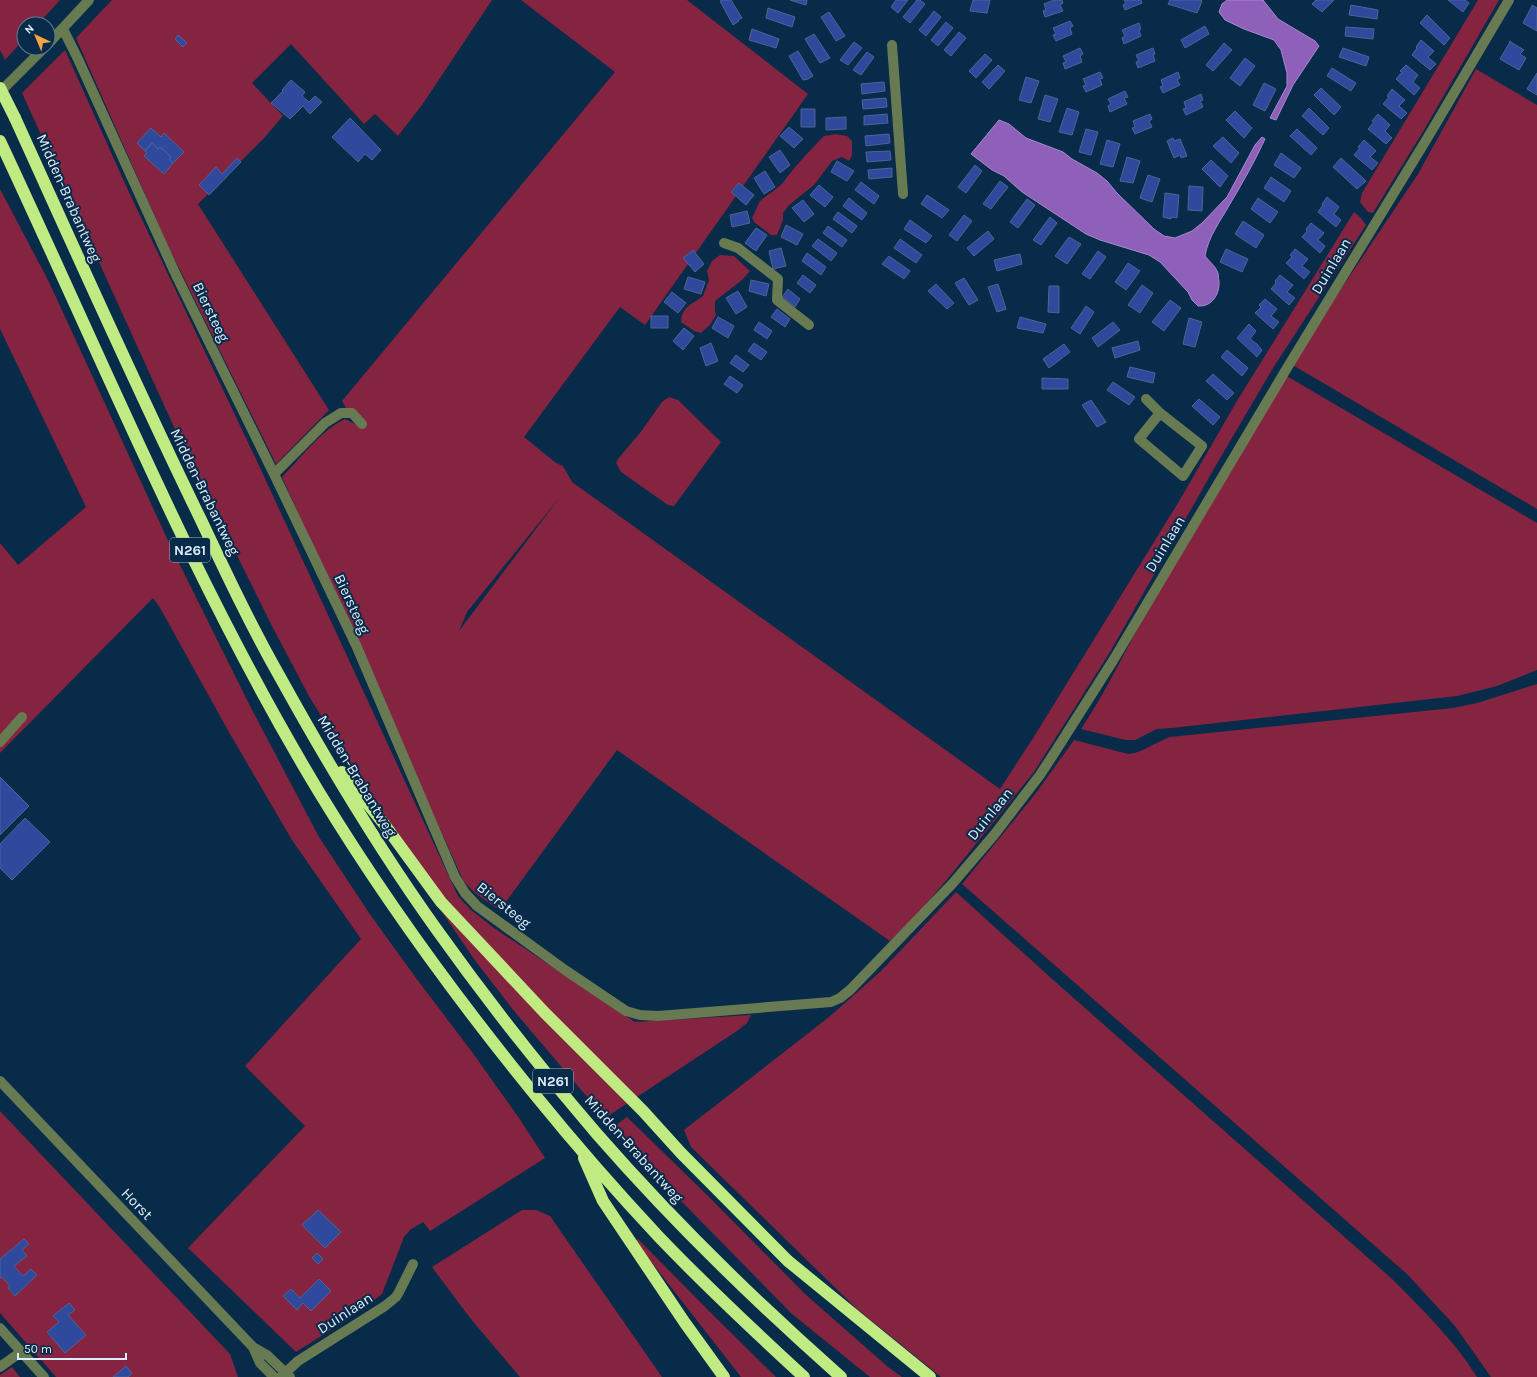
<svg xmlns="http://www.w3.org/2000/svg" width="1537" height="1377" viewBox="0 0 1537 1377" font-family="Karla,sans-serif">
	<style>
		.green { fill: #842440; fill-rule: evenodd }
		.water { fill: #8f60b9; stroke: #a78acd }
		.building { fill: #2f499c; stroke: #506395 }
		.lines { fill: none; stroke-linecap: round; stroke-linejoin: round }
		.minor { stroke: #687a51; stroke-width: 10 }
		.highway { stroke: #c0eb83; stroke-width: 12 }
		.highway-bridge { stroke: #c0eb83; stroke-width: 12 }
		.labels { text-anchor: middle; stroke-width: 4; stroke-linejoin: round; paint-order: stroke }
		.shield { fill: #072b48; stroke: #9eb3c5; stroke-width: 1 }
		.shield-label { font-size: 14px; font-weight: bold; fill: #deedfb }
		.street-label { font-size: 15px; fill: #deedfb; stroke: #072b48 }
	</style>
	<rect width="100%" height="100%" fill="#072b48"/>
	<!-- green -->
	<path class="green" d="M0,0H60L38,24H24V39L5,60L0,50Z
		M112,0H492L422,105L398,136L375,114L364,124L291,44L252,83L283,116L265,137L198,204L329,410L276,464L167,244L76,38Z
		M521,0H687L808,94L645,325L620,307L524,437L556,463L563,466L572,482L1000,789L1035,735L1178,503L1237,401L1354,212L1361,218L1366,225L1273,368L1219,460L1110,652L1034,772L950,876L914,918L890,941L617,750L500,910C486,901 473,893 463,880L282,477C300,459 321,430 345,419L355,424L342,401L615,72ZM560,497L459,631L467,612Z
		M1478,0H1499L1424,130L1373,213L1368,212L1360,202L1362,193Z
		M65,50L128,190L255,457L458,896L471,910L494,928L635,1022L751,1015L747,1023L737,1031L605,1118L514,1011L474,959L444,915L310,698L274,630L184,449L22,93Z
		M1476,69L1537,105V509L1291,364L1418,174Z
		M836,134L847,136L852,141V155L849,161L842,157L832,161L814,185L789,205L783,213V220L777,235H771L754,222L752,218L760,201L781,185L795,167L818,142L824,136Z
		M0,189L49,282L171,547L249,704L319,837L369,913L416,978L472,1052L519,1118L545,1158L430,1231L423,1222L410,1230L404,1237L382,1294L359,1312L296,1352L188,1248L305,1126L245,1066L361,939L292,840L230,734L159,606L153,598L0,753V543L18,565L86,507L0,329Z
		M720,255L734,256L750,271L742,280L715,301V311L716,315L710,325L701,333L694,331L681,322C682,306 693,304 703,296L709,280L707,271L712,261Z
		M1285,375L1537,523V670L1497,686L1457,696L1172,728L1157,729L1135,740H1126L1081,729C1108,689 1127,646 1151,604C1194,527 1240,452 1285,375Z
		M669,397L678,400L721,442L674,506L668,505L621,472L616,463L618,459L640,433L662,402Z
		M1537,684V1377H1491L1455,1326L1407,1274L962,884L1036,793L1074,740L1128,754C1142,753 1156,742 1170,737L1453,708L1477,703Z
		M956,892L1051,978L1391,1278C1422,1309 1453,1339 1477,1377H941L857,1309L691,1147L684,1130L829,1017L880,972Z
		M0,1111L230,1354L238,1377H56L0,1313Z
		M627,1117L709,1197L805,1294L888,1367L902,1377H870L792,1314L635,1154L612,1128Z
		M522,1210H536L550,1216L662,1377H520L470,1318L432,1267Z
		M638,1239L716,1318L776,1377H741L635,1241Z
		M12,1367L20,1377H0V1375Z"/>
	<!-- water -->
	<path class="water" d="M1227,0H1263L1278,19L1315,41L1319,46L1293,85L1276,120L1270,118L1287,86V73L1281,50L1274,40L1244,29L1225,20L1219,12L1222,4Z
		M999,120L1009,124L1026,138L1063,152L1072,159L1097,173L1107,181L1117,193L1154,229L1164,236L1175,238L1192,231L1202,223L1227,197L1255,145L1262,137L1265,139C1255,161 1243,182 1230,204C1221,220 1208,237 1205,256C1209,261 1215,266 1217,271C1219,273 1218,278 1219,281C1220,294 1212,307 1198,306L1192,300L1188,292L1160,262L1149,255L1100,240L1086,234L1022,192L1004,176L992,170L971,154Z"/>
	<!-- building -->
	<path class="building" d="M722,0H731L742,18L738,20L739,21L733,25L720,1Z
		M790,0H807L806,5Z
		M896,0H908L898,13L891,7Z
		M917,0H920L925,4L910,23L903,17Z
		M973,0H990L987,13L970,11Z
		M1054,0H1062L1063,3L1060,5L1063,11L1045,17L1043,11L1046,10L1044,4Z
		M1124,0H1141L1142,3L1125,10L1123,5L1126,3Z
		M1170,0H1201L1202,1L1197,13L1168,4Z
		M1316,0H1334L1322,12L1312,4Z
		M1448,0H1465L1469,3L1463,12Z
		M1351,5L1378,10L1377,19L1349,15Z
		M1532,5L1537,8V31L1523,23L1532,6Z
		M768,8L795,17L792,27L766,18Z
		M934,11L941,17L926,36L919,30Z
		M829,12L845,36L836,41L821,17Z
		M1427,15L1450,38L1444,45L1420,23Z
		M1070,21L1073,26L1070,28L1072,34L1056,41L1053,35L1056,34L1053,28Z
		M946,22L953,28L938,46L931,40Z
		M1139,23L1141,29L1139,30L1141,36L1124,44L1122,38L1125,36L1122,30Z
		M1205,26L1209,34L1185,48L1181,40Z
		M1346,27L1374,29L1373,39L1345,36Z
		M752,29L779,39L776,48L749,40Z
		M959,32L966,38L951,56L944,50Z
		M814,34L830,58L820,63L805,39Z
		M178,35L187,43L183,47L175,39Z
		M1421,40L1434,51L1428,57L1436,64L1430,70L1412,55L1417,48L1416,47Z
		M1509,41L1524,50L1520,54L1526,58L1519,70L1500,59L1510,42Z
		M854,42L862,48L848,65L840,60Z
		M1224,43L1232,50L1213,71L1206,65Z
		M1080,48L1083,54L1080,56L1082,62L1065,69L1063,63L1066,62L1063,56Z
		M1153,48L1155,54L1153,55L1155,61L1138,68L1136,62L1139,61L1136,55Z
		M1343,48L1369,57L1366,66L1339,57Z
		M798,51L813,76L808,79L803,80L789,56Z
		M867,52L874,57L861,75L853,70Z
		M985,54L992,60L976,78L969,71Z
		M1245,58L1255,66L1240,86L1230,78Z
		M998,65L1005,71L989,89L982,82Z
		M1406,65L1418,75L1413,82L1420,88L1414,95L1396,79L1402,72L1400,71Z
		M1332,68L1356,83L1351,91L1327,76Z
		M1100,72L1103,78L1100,79L1102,85L1086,92L1083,86L1086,85L1083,79Z
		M1178,72L1180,78L1177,80L1180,85L1163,93L1160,87L1163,86L1161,80Z
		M1537,73V95L1527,89Z
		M1026,77L1039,81L1031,103L1019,100Z
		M291,80L305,92L302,96L309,102L315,96L322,102L310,114L303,106L290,119L271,103L283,91L282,90Z
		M884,82L885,91L862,94L861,84Z
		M1264,83L1276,89L1265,111L1253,105Z
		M1321,88L1341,107L1334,115L1314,95Z
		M1392,89L1405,100L1399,106L1407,113L1401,119L1383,104L1389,97L1387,96Z
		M1125,91L1128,97L1124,98L1127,104L1110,112L1108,106L1111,104L1108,99Z
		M1201,94L1203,100L1200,101L1203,107L1186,115L1183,109L1186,108L1184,102Z
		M1045,95L1058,99L1050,122L1038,119Z
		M886,98L887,107L863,109L862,100Z
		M1067,108L1079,112L1072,135L1059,132Z
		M1309,108L1329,128L1323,135L1302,116Z
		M801,109H815V127H801Z
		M1235,111L1252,128L1244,138L1226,120Z
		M887,114L888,123L864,125V116Z
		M1150,114L1152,119L1149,121L1152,127L1135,134L1132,128L1135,127L1133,121Z
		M1378,114L1390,125L1385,131L1392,138L1386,144L1368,129L1374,122L1372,121Z
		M846,117V129L826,130V118Z
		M350,118L381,150L372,160L365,154L358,162L332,137Z
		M789,127L803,139L794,148L780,136Z
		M151,128L161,137L164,133L184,152L173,163L169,159L171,157L160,147L158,149L152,143L145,151L137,143Z
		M1086,129L1098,132L1091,155L1079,152Z
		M1297,129L1317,148L1311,155L1290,136Z
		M889,134L890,143L866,146L865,136Z
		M1223,137L1239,153L1231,163L1213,146Z
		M1173,138L1174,141L1180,139L1187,156L1181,158L1180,155L1174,158L1167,141Z
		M1107,140L1120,144L1113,167L1100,164Z
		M1364,140L1376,151L1370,157L1378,163L1372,170L1354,155L1360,148L1358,147Z
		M152,143L158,149L160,147L171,157L169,159L173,163L164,174L144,156L147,153L145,151Z
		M780,150L790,165L780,173L769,157Z
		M890,151L891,160L867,162L866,152Z
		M1281,153L1301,168L1294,178L1274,165Z
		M1127,157L1140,161L1133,183L1120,181Z
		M237,158L241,162L209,195L199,185L216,167L222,174Z
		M1341,158L1366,181L1357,189L1333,167Z
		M1211,160L1228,176L1220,187L1202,169Z
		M837,161L854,171L847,181L831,172Z
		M975,165L982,171L966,193L958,187Z
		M892,168V177L869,179L868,170Z
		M765,171L775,187L764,194L754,178Z
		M1148,175L1160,179L1152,202L1140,198Z
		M1271,177L1291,191L1284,202L1264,188Z
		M1000,181L1008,187L991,209L983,204Z
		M861,182L879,196L874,204L855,190Z
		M739,183L754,195L746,205L731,192Z
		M819,185L833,197L825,207L810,195Z
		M1189,186L1203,187L1202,211L1188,210Z
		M1165,193L1179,195L1177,218L1171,217V219L1163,217Z
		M927,195L949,210L942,218L921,204Z
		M1327,197L1339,207L1334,214L1341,220L1336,227L1318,212L1323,205L1322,204Z
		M849,198L867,213L862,220L843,206Z
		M1258,198L1278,212L1270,223L1251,209Z
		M1027,199L1035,205L1018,228L1010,222Z
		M803,200L814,214L804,222L792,208Z
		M747,211L750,223L732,227L730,215Z
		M838,212L857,226L852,233L833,219Z
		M964,215L972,221L957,241L949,235Z
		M1050,217L1057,223L1041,245L1033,240Z
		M910,220L932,236L926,243L904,229Z
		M1243,221L1264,235L1256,248L1235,234Z
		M1311,223L1324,233L1318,240L1325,246L1320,253L1302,237L1307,231L1306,229Z
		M786,225L803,234L797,245L781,237Z
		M828,226L847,240L842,247L823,233Z
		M756,228L767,235L756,251L745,243Z
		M988,231L994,239L974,256L967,248Z
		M1069,237L1081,244L1067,264L1055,256Z
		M818,239L837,253L831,261L812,246Z
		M900,239L922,255L916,263L894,248Z
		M781,248L786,266L773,269L769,251Z
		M1226,249L1248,259L1242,272L1220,262Z
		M1295,249L1308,259L1302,266L1310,272L1304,279L1286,263L1292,257L1290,255Z
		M693,250L704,264L695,272L683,258Z
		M1098,251L1106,257L1090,279L1082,274Z
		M807,253L826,267L821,275L802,261Z
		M1020,254L1022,264L997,271L994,260Z
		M889,256L910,271L904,279L882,264Z
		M1128,263L1140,271L1126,290L1115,282Z
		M803,275L816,285L810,293L797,283Z
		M1280,275L1293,285L1287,292L1295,298L1289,305L1271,289L1276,283L1275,281Z
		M688,277L705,282L701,294L684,289Z
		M964,278L978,300L969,305L955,283Z
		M751,280L769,284L766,296L749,291Z
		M936,284L954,303L947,309L928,291Z
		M998,284L1006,309L997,312L988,287Z
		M1142,285L1153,293L1140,313L1128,305Z
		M1049,286H1059V313L1048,312Z
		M788,289L800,299L795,307L782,297Z
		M738,291L747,307L736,314L726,298Z
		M672,292L686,303L678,313L664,302Z
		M1265,299L1277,309L1271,316L1279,322L1273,329L1255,313L1261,307L1259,305Z
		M1170,300L1181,308L1164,331L1152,322Z
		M1086,306L1094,312L1080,334L1071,328Z
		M777,309L790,319L785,327L771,317Z
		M651,316H668V328H651Z
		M718,317L734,326L728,338L712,328Z
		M1020,317L1046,324L1043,333L1017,328Z
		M1189,318L1202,322L1195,347L1183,344Z
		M759,322L772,331L767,339L754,330Z
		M1113,322L1120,330L1098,347L1092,338Z
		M1249,324L1256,331L1250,339L1257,344L1262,350L1257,357L1237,338Z
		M684,328L694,336L683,350L673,341Z
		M1138,341L1140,350L1115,358L1112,348Z
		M711,343L718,361L706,366L700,348Z
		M754,343L767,352L761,360L748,351Z
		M1064,344L1070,352L1049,368L1043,359Z
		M1227,350L1248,368L1242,376L1221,357Z
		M736,355L749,365L743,372L730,363Z
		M1130,367L1155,373L1153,383L1127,377Z
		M1213,374L1234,393L1227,400L1206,381Z
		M730,376L743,385L737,393L724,384Z
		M1042,378L1068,379V389H1042Z
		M1113,382L1135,397L1129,405L1107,390Z
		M1199,399L1220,417L1213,425L1192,406Z
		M1091,400L1106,422L1097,427L1082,405Z
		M0,777L29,806L0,835Z
		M25,818L50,842L12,880L0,868V844Z
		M318,1210L341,1232L325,1248L302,1225Z
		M24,1239L29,1244L22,1250L27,1256L14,1266L23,1276L31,1269L37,1275L15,1296L8,1288L10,1286L2,1277L0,1278V1259Z
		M317,1253L323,1259L318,1264L312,1258Z
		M319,1279L331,1291L311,1311L303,1303L297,1310L283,1296L291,1289L300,1298Z
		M69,1303L75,1310L68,1315L86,1335L65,1353L47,1332L59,1322L53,1316Z
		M126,1366L132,1373L128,1377H113Z"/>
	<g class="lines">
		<!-- minor -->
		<path class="minor" d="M63,29L78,59L176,275L274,474L356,645L455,877L465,893L477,906L565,970L626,1011L640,1015L658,1016L831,1002L840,998L850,990L953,883L994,835L1040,775L1055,752L1114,659L1287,368L1428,137L1509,0
			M48,44L89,0
			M892,45L903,194
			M0,92L44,48
			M724,243L738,248L778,279L777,300L809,325
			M1146,399L1160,413L1139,439L1183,476L1202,446L1160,413
			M274,474L325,423L341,413H352L362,424
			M0,742L22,717
			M0,1081L253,1347L267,1355L290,1377
			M0,1328L44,1377
			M253,1347L260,1363L274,1377
			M0,1367L21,1352
			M281,1377L298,1361L385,1306L396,1297L399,1292L413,1264"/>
		<!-- highway -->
		<path class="highway" d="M15,118C76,252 136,387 201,520C226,573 251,626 280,677C328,764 379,849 437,930C487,1000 541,1069 597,1134C672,1220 755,1301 841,1377
			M0,141C103,360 194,585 319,792C384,899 457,999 536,1096C575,1144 616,1191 659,1237C705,1285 754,1331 804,1377
			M342,772L384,824L441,902L545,1013L643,1111L681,1153L788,1261L930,1377
			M584,1158L603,1201L685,1323L724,1377"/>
		<!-- highway-bridge -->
		<path class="highway-bridge" d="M0,88L15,118"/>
	</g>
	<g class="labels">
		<!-- shield labels -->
		<g class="shield">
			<rect x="170" y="538" width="40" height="24" rx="3"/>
			<rect x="533" y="1069" width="40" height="24" rx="3"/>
		</g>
		<g class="shield-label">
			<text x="190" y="555">N261</text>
			<text x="553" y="1086">N261</text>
		</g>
		<!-- street labels -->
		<g class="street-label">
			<text transform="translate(69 198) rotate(66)" y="5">Midden-Brabantweg</text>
			<text transform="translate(1331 266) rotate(-59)" y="5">Duinlaan</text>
			<text transform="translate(211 312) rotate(64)" y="5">Biersteeg</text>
			<text transform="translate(205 492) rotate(64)" y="5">Midden-Brabantweg</text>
			<text transform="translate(1165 544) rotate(-59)" y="5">Duinlaan</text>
			<text transform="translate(352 604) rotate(65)" y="5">Biersteeg</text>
			<text transform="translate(357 776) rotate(59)" y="5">Midden-Brabantweg</text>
			<text transform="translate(990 814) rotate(-51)" y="5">Duinlaan</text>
			<text transform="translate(504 905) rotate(39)" y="5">Biersteeg</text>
			<text transform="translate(634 1149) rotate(48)" y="5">Midden-Brabantweg</text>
			<text transform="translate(137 1204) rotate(46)" y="5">Horst</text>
			<text transform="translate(345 1313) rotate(-33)" y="5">Duinlaan</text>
		</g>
	</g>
	<!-- north arrow -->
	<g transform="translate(36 36) rotate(316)"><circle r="19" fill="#072b48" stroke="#5d7990"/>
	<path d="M0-3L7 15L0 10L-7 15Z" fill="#f4a444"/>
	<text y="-6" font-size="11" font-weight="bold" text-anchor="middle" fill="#deedfb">N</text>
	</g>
	<!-- scale -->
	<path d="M18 1353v6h108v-6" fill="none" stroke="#deedfb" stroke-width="2"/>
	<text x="24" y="1353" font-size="12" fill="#deedfb" stroke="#072b48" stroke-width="3" paint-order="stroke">50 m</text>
</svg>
